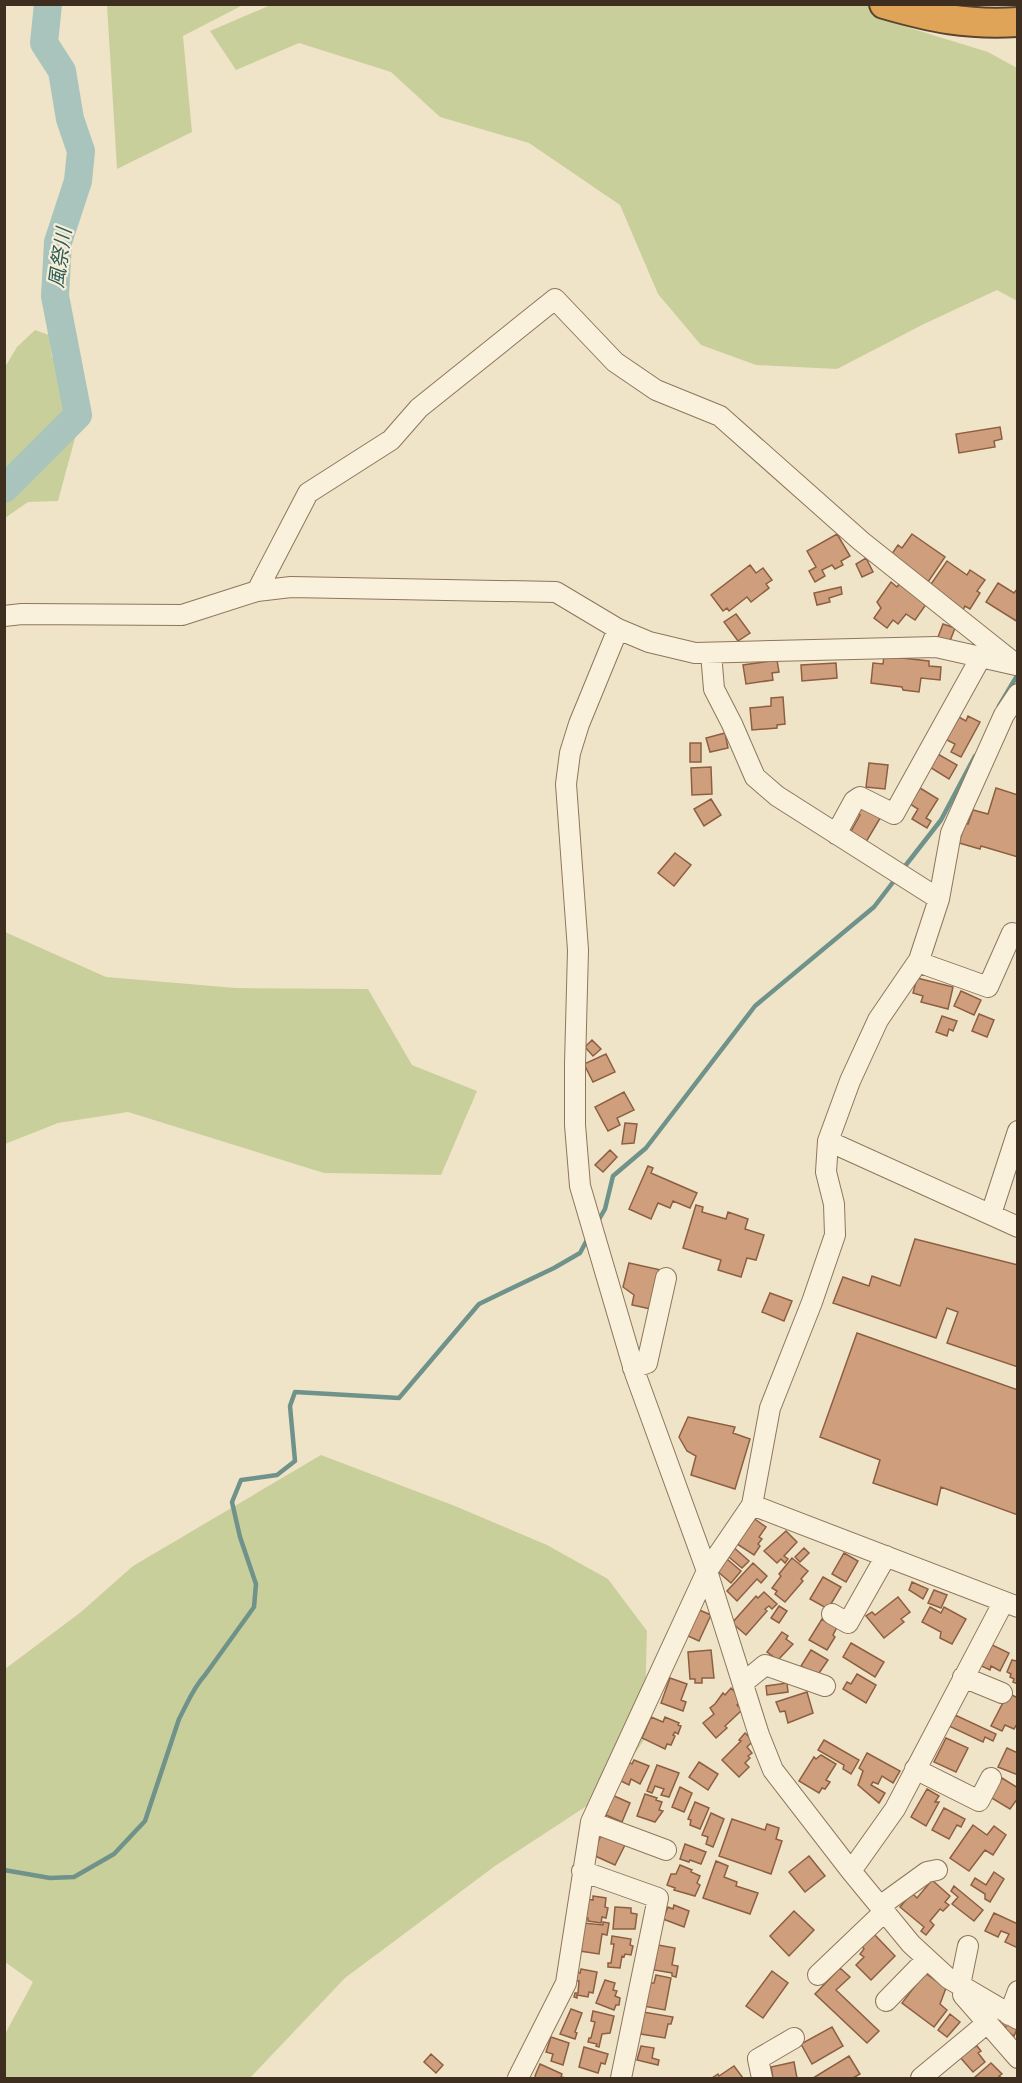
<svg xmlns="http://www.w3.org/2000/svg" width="1022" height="2083" viewBox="0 0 1022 2083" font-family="Bitter,'Noto Sans JP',serif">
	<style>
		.green { fill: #c9cf9b }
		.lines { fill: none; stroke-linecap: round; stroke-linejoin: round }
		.stream { stroke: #6f938a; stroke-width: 4.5 }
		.river { stroke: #a9c4bc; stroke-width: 28 }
		.building { fill: #cf9f7d; stroke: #8d5f41; stroke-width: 1.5 }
		.minor-casing { stroke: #8d765c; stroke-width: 22 }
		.highway-casing { stroke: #5b4430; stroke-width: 32 }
		.minor { stroke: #faf1dc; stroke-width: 20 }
		.highway { stroke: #e0a458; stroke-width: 28 }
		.labels { text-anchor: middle; stroke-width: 4.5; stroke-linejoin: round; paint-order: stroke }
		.water-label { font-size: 20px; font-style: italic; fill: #2f5d5a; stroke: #f7eed8 }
	</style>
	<rect width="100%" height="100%" fill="#f0e4c8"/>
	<!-- green -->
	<path class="green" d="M273,4L896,5L897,24L988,52L1017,68V301L997,290L924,324L837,369L756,365L701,345L658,294L620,205L529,143L440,117L391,72L299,43L236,70L210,31Z
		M243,5L183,36L192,132L117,169L107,5Z
		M35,330L49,335L52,357L82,383L75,438L58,501L28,502L5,518V367L17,347Z
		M5,932L106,977L236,988L368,989L412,1065L477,1091L441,1175L324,1173L128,1112L58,1123L5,1144Z
		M321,1455L455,1506L547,1545L608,1579L647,1631L644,1740L608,1792L495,1866L345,1978L250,2078H5L4,2036L33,1982L5,1962V1669L81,1612L133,1566Z"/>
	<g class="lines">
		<!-- stream -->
		<path class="stream" d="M999,706L1018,674
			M902,870L941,820L975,756
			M597,1223L605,1209L613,1176L646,1148L755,1006L874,907L897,877
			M4,1870L50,1878L74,1877L114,1854L145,1821L179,1719C187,1704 193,1688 205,1675L254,1607L256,1584L240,1537L232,1502L241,1480L277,1475L295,1461L290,1406L295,1392L399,1398L479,1304L554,1268L580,1253L588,1238"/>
		<!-- river -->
		<path class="river" d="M4,489L78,415L55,296L58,242L78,181L81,151L70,119L62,71L44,43L48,4"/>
	</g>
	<!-- building -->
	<path class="building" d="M1000,427L1002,439L994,441L995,447L959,453L956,434Z
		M837,534L850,556L841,561L843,565L835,569L832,565L822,570L825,576L815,582L809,571L816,567L807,551Z
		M912,534L945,557L926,585L889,558L898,545L902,548Z
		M866,558L873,572L862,577L856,564Z
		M947,561L967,575L970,570L985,580L977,591L980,593L970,609L965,606L963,610L929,587Z
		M750,565L756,573L763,568L772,580L766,584L769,588L751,602L747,597L729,611L727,608L723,611L711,595Z
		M891,582L897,587L899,584L927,603L915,620L906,614L898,624L893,620L887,628L874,618L881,608L877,602Z
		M998,583L1014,593L1018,588V622L986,602Z
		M841,587L842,594L829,598L830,602L817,605L814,593Z
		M736,614L750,633L738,641L724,622Z
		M943,624L955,628L950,641L938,637Z
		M884,656L929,661V666L941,667L940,680L921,678L919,692L903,690L902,687L871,683L873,663L883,664Z
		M777,660L779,672L772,673L773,680L746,684L743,665Z
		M836,663L837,678L802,681L801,665Z
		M783,697L785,724L777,725V728L752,730L750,708L771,706V698Z
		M955,715L966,721L968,716L980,722L961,757L951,752L955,744L943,738Z
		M725,733L728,748L710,752L706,738Z
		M690,743H701V762H690Z
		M936,753L957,765L949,779L928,766Z
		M869,763L888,765L885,789L866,787Z
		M711,767L712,794L692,795L691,768Z
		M920,788L938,799L926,818L931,821L927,828L912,819L918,809L910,804Z
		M996,788L1018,795V857L981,846L980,849L959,843L965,823L968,824L973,810L988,814Z
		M711,799L721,815L704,826L694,809Z
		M863,804L882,815L866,842L850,833L860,815L858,814Z
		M675,853L691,865L674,886L658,873Z
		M917,978L953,987L948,1009L921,1002L923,996L913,993Z
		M961,991L981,1000L974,1015L954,1006Z
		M979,1014L994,1020L987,1037L972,1031Z
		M942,1016L957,1021L953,1031L949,1029L947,1036L936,1032Z
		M592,1040L601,1049L593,1056L585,1047Z
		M606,1054L615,1072L593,1082L584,1064Z
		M624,1092L634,1110L617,1118L620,1125L608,1131L595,1107Z
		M625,1123L637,1124L634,1143L622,1144Z
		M610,1150L617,1157L603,1172L595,1165Z
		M648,1166L653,1168L651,1173L697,1193L690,1208L673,1201L670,1208L658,1203L651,1219L629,1209Z
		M696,1205L703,1207L702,1212L726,1219L728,1212L748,1219L745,1229L764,1235L756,1260L747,1258L741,1277L718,1270L721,1260L683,1248Z
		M915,1239L1018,1265V1367L947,1343L958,1312L947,1308L936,1338L833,1303L843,1277L869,1286L872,1276L900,1286Z
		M629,1263L661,1270L651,1309L632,1305L634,1295L623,1287Z
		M770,1293L792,1301L784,1321L762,1312Z
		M857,1333L1018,1390V1515L941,1487L937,1505L873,1483L880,1460L820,1437Z
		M688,1417L735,1427L733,1433L750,1439L735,1489L691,1475L696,1456L687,1451L679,1437Z
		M752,1517L766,1527L759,1537L762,1539L758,1544L760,1546L754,1555L734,1542Z
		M786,1531L797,1542L784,1556L788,1559L785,1563L781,1559L777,1563L764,1551Z
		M731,1545L749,1561L742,1568L724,1553Z
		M804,1548L809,1553L800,1562L795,1557Z
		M844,1553L858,1561L846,1582L832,1574Z
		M792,1558L808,1571L801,1579L803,1581L785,1602L775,1594L777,1591L772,1588L781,1576L779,1574Z
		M727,1559L741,1571L731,1583L717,1571Z
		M753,1563L767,1576L761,1583L757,1579L737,1601L727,1591Z
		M823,1577L841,1587L828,1609L810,1599Z
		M912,1582L928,1589L923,1599L909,1590Z
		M934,1590L947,1595L941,1608L928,1603Z
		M764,1592L777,1604L772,1609L769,1606L765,1609L767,1611L746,1635L732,1623L756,1596L758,1598Z
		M898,1597L910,1612L901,1619L904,1622L884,1638L866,1616L872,1612L875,1615Z
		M779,1606L787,1611L779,1623L771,1618Z
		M930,1607L941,1613L944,1607L966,1619L952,1644L940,1638L941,1632L922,1622Z
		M697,1609L711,1615L699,1641L686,1635Z
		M822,1619L837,1627L833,1635L835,1637L827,1650L809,1640Z
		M782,1632L788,1636L786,1639L793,1644L778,1660L767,1652Z
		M851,1643L884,1662L875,1677L843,1657Z
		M988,1643L1009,1653L1000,1671L991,1666L990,1670L977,1664Z
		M711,1650L714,1678H702V1683H695V1679H690L688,1652Z
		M811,1650L828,1660L817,1676L801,1666Z
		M1018,1657V1684L1013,1682L1014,1679L1010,1677L1011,1674L1007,1672L1012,1660L1016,1661Z
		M857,1674L876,1685L866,1703L843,1689L847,1682L851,1684Z
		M670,1678L687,1684L681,1700L686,1702L683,1711L661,1703Z
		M787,1683L788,1692L767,1695L766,1686Z
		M731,1688L740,1697L741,1701L737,1705L742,1710L725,1726L727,1728L716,1738L703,1723L714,1714L710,1708L715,1704L723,1693L725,1695Z
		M807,1692L813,1713L788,1723L785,1711L780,1712L776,1702Z
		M1008,1693L1018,1698V1722L1014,1729L1005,1725L1002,1731L991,1726Z
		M955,1715L996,1734L993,1741L985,1737L983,1742L949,1726Z
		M651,1717L663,1722L665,1717L679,1723L678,1725L681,1726L678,1734L675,1732L673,1735L675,1736L671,1745L667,1744L665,1749L642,1738Z
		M745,1733L753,1741L747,1747L752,1753L748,1756L750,1758L745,1763L749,1767L739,1777L722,1760L741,1741L739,1740Z
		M946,1738L968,1748L956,1772L934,1762Z
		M824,1740L859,1760L851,1774L843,1769L844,1765L818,1750Z
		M1007,1748L1018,1753V1775L998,1767Z
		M867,1753L900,1771L893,1783L882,1776L878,1784L873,1782L871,1785L885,1793L879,1803L858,1785L863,1771L859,1768Z
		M821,1755L836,1764L826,1780L830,1782L825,1789L822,1788L819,1793L799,1781L814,1757L816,1759Z
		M634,1760L649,1766L640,1784L631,1779L629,1785L621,1781L622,1776L629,1762L632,1764Z
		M699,1762L718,1774L708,1790L689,1777Z
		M657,1765L679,1773L669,1797L661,1795L664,1789L655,1786L652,1793L647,1791Z
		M1002,1778L1018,1788V1798L1010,1809L990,1797Z
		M680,1787L692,1793L684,1812L672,1807Z
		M927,1789L939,1796L935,1802H939L926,1826L911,1817Z
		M645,1794L657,1798L656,1800L662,1802L659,1810L663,1811L655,1822L637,1816Z
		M612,1795L630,1803L622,1822L606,1815L608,1810L606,1809Z
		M695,1802L709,1808L700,1829L690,1825L691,1820L688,1819Z
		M944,1808L965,1819L961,1827L957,1825L949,1839L932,1830Z
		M711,1813L724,1819L713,1847L706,1844L708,1837L702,1835Z
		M732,1819L765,1830L767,1824L779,1828L776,1839L782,1841L771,1874L719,1856Z
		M973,1825L987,1835L994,1826L1006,1835L993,1855L985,1850L969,1871L950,1858Z
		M601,1835L625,1845L615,1865L593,1855Z
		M685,1844L706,1852L701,1864L690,1860L689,1862L680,1859Z
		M809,1856L825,1876L805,1892L789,1872Z
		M716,1861L728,1866L724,1877L737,1882L736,1886L758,1893L750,1914L703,1898Z
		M680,1865L692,1870L691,1872L700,1876L697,1883L700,1885L695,1896L674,1890L675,1888L667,1885L671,1874H676Z
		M994,1872L1004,1879L990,1902L985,1899V1894L971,1885L975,1878L986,1885Z
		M932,1880L950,1896L945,1902L949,1905L943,1911L940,1909L930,1921L934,1925L926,1935L921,1931L924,1927L900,1907L912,1893L917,1898Z
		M954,1886L983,1910L974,1921L952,1904L958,1897L951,1891Z
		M593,1896L606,1898L605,1907L608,1908L606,1918L602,1917L601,1923L588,1921V1918L584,1917L587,1899L593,1900Z
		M674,1905L689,1911L684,1927L663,1919L668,1907L673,1909Z
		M615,1907L631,1908V1913L637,1914L635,1929H613Z
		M794,1911L814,1930L789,1956L770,1936Z
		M994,1913L1018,1924V1948L1005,1942L1009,1934L1001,1931L998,1937L985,1931Z
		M603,1922L609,1923L607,1935L602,1934L599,1954L580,1951L584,1923L603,1925Z
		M874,1934L895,1956L871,1980L856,1965L864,1957L860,1954L864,1949L862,1946Z
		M612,1936L631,1939L630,1945L633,1946L631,1955L625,1954L624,1957L622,1956L620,1968L608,1967V1963H611L614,1944H611Z
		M658,1945L675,1948L672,1965L678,1966L676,1977L672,1976V1973L654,1970Z
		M840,1968L850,1977L836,1990L879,2031L867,2043L815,1994Z
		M581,1969L597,1972L593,1993L589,1992L588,1997L577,1995V1998L574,1997L575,1993H578L579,1981H575L577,1972L580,1973Z
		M772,1971L788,1983L763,2018L746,2006Z
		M925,1973L946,1988L940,2004L947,2010L934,2027L902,2003Z
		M656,1975L671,1978L665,2010L643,2006L650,1983H654Z
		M605,1980L615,1983L613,1990L617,1991L615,1996L620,1998L619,2005H616L614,2010L596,2003Z
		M571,2009L582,2013L575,2032L577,2033L575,2039L560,2034Z
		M593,2011L614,2016L610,2033L602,2034L599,2047L596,2046L597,2044L588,2042L589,2038H591L595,2022L591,2021Z
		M643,2012L673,2017L671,2024H668L665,2038L641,2034Z
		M950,2014L960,2022L947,2037L938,2030Z
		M1002,2019L1018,2027L1014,2036L1004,2029L1006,2027L999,2024Z
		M832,2027L843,2046L812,2064L801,2044Z
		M551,2037L569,2043L563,2065L551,2061L553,2054L546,2052Z
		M971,2043L974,2047L977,2046L981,2051L978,2053L985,2062L973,2072L958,2055Z
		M641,2046L654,2048L652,2058L659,2060L658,2065L637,2060Z
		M584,2047L608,2054L605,2064L601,2063L598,2073L579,2067Z
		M431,2054L443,2065L436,2073L424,2062Z
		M849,2056L860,2074L853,2078H813Z
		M794,2062L797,2078H773L771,2067Z
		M991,2063L1002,2074L999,2076L1002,2078H976L975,2077Z
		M540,2064L562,2074L561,2077L566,2078H536L535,2076Z
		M734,2066L743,2078H712L718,2074L719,2076Z"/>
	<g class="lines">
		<!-- minor casing -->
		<g class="minor-casing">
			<path id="minor" d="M257,591L308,493L391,440L419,408L555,299L615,362L656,390L720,416L861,541L1013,662
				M4,616L22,614L182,615L257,591L291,587L556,592L618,629L649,642L695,653L936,647L1016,665
				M618,629L579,724L570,753L566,784L578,950L575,1064V1125L580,1186L602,1261L635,1373L707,1571L759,1735L773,1770L851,1871L911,1944L948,1978L1018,2019
				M711,653L714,689L732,724L755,777L777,796L939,899
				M836,834L854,801L860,797L894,814L981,657
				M918,962L988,987L1012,933
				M828,1141L1018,1227
				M991,1214L1018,1131
				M633,1368L647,1363L666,1278
				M752,1505L1018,1607
				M832,1614L848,1623L886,1556
				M963,1677L1002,1693
				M743,1683L765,1665L825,1686
				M915,1769L979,1801L991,1778
				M591,1822L666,1850
				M582,1871L658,1898L621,2078
				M851,1871L895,1809L1003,1603
				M880,1906L927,1872L937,1870
				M818,1975L884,1912
				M960,1985L968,1946
				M963,1995L1018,2058
				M886,2001L927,1959
				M1009,2015L1018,1991
				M518,2078L566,1983L591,1822L707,1571L752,1505L770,1408L812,1302L835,1235L834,1204L826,1172L828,1141L850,1081L878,1020L919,960L939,899L951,833L1004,715L1018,694
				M762,2078L758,2059L794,2038
				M921,2078L986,2024"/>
		</g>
		<!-- highway casing -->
		<g class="highway-casing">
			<path id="highway" d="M884,4C932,18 967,25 1018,22"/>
		</g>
		<!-- minor -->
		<use href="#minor" class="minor"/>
		<!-- highway -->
		<use href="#highway" class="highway"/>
	</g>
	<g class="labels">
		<!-- water labels -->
		<g class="water-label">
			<text transform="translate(60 258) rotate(-82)" y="7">風祭川</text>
		</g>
	</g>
	<!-- border -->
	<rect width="1022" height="2083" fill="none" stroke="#3d2e20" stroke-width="12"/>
</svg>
